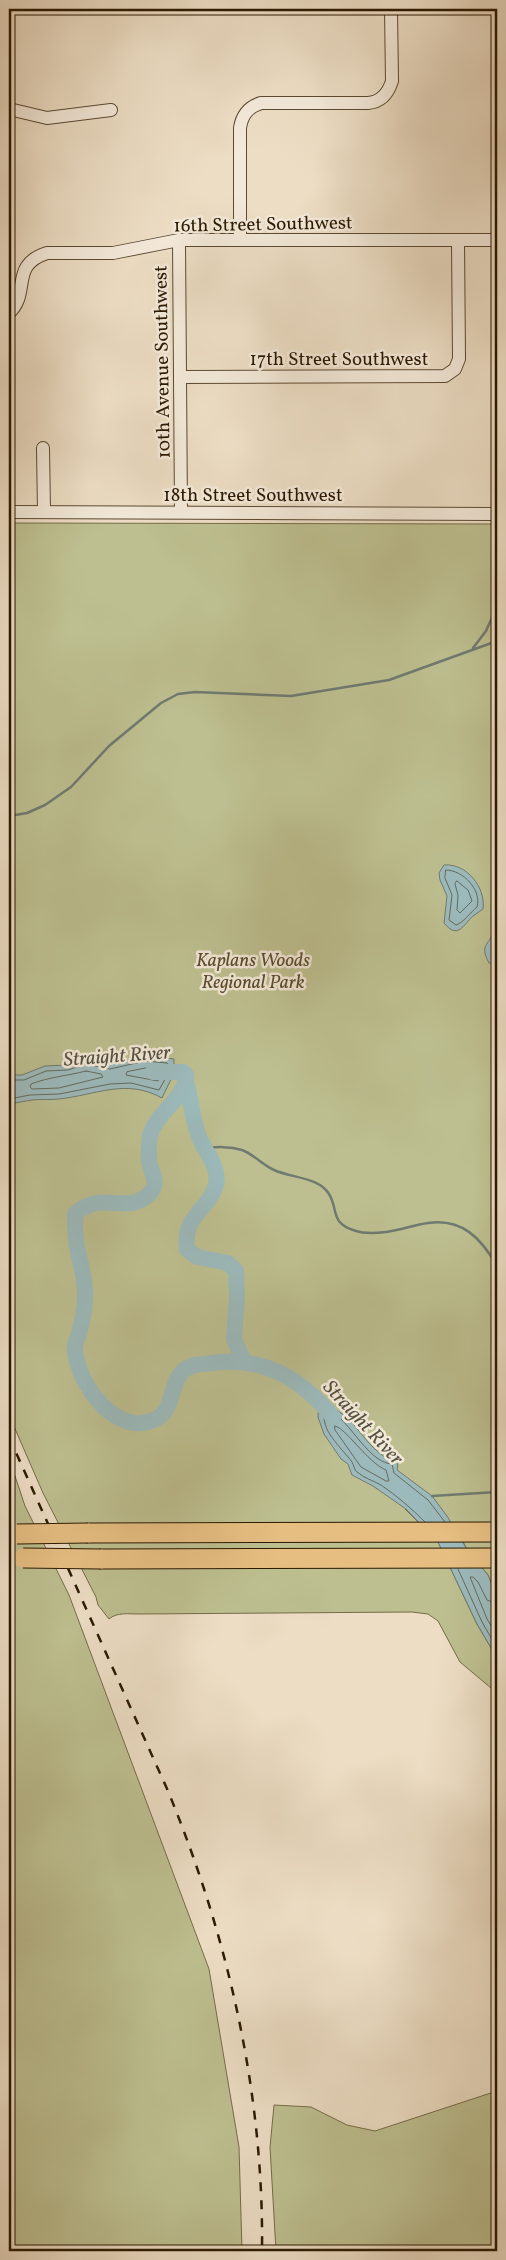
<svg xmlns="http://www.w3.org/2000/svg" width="506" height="2260" viewBox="0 0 506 2260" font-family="Vollkorn,serif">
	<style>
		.green { fill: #bdbf90; stroke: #746c48 }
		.water { fill: #9cbabc; stroke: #6f7a71 }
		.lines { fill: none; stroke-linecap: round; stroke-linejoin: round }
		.shore { stroke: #646a5e; stroke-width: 1 }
		.stream { stroke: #6f7a71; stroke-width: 2.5 }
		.river { stroke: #9cbabc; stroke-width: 16 }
		.minor-casing { stroke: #5b4a32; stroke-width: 14 }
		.highway-casing { stroke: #2b1901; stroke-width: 21 }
		.minor { stroke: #f3e9d9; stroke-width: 12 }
		.highway { stroke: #e6be82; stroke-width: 19 }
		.rail { stroke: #2b1901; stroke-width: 2.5; stroke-dasharray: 9 9; stroke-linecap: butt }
		.highway-bridge-casing { stroke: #2b1901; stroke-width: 21; stroke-linecap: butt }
		.highway-bridge { stroke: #e6be82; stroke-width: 19 }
		.labels { text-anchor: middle; stroke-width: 5; stroke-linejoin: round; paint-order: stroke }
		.street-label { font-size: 19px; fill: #2b1901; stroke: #f3e9d9 }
		.park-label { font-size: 19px; font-style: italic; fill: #574b2c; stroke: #f3e9d9 }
		.water-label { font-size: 20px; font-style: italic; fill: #535142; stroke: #f3e9d9 }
	</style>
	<rect width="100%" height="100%" fill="#ecddc4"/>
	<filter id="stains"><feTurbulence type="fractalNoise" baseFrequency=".004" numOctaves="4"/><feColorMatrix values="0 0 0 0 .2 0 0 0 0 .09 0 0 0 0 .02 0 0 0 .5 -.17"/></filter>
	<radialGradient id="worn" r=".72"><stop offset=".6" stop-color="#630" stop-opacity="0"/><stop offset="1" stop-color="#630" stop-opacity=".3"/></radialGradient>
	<!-- green -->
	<path class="green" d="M9,523L497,524V1598L488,1575L468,1551L461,1538L441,1509H405L438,1542L477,1624L497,1658V1693L460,1662L438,1621L428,1614L412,1612L140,1614C129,1614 117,1612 109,1619L98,1605L96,1597L43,1493L9,1415Z
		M9,1458L25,1506L69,1595L209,1969L239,2147L242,2251H9Z
		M497,2091V2251H276L270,2147L274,2105L311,2107L347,2125L375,2131Z"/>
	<!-- water -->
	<path class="water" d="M444,865C467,863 486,888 483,909C479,912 476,914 473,916C463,925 458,940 444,923L447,896L440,880L439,873Z
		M497,916V963H489C479,944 489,946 493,932C494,928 494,923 494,919Z
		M145,1056L174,1059V1073L162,1098C126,1078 96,1095 59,1099C50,1100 41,1099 32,1100C24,1101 17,1103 9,1104V1075H22L45,1066L67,1065L85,1059L109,1064Z
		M319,1400C332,1407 345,1414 354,1425C364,1437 374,1451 388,1459L399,1455L397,1470L432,1496L447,1516L468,1551L488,1575L497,1598V1658L477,1624L438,1542L406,1509L373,1486L352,1475L348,1464L341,1459L324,1434L318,1417Z"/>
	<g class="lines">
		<!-- shore -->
		<path class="shore" d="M446,870C463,870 482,890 477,907C471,912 463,923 456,925L449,920L452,895L445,878Z
			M457,881L468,890L472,901L460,913L457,910L458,895L455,884Z
			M146,1068L162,1070L158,1081L126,1075L127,1072Z
			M86,1071L101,1074L103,1077L59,1088L32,1089L30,1087L31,1084C49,1077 67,1076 86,1071Z
			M9,1080H24L46,1071L68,1070L86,1064L110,1069L145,1061L167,1063L169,1066V1072L159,1090L131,1083L110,1084L59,1094L30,1095L9,1099
			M335,1426C346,1428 367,1462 386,1470L389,1481H386L361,1467L335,1430Z
			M425,1522C411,1508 397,1496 381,1485C374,1481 364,1478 357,1472C354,1470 354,1465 352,1462C342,1448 319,1430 325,1410C346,1411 366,1463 392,1464L394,1473L428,1500L445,1522
			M458,1569L482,1622L497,1648
			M497,1604L487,1600L478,1582L473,1577H470L487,1619L497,1635"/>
		<!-- stream -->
		<path class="stream" d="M473,648L486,631L497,606
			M9,816L27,813L45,805L71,787L109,746L161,703L178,694L195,692L291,696L389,680L497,641
			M204,1148C217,1147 229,1146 242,1150C253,1154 263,1165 274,1170C291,1178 319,1177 329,1194C339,1210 329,1223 356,1231C365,1234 377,1233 386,1232C401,1230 414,1225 428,1223C462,1218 481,1238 497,1266
			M497,1358V1375
			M432,1496L497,1492"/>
		<!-- river -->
		<path class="river" d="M153,1072H183L186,1075C186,1099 155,1113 150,1136C149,1143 148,1152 149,1159C149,1172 162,1182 149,1194C127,1216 101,1189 75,1214C75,1226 75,1240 78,1252C81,1266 86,1281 85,1297C85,1308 82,1323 79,1334C78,1339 74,1343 75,1348C76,1383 117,1439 156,1419C175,1409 169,1384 183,1371C190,1364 202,1364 212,1363C264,1356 300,1378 333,1417
			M186,1081C191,1099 192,1117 198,1134C204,1152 222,1167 215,1188C206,1212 183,1216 187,1249L197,1257L228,1263L236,1271L237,1297L234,1339L244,1362"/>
		<!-- minor casing -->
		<g class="minor-casing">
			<path id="minor" d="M9,109L47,118L111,110
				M179,240L181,512
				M240,240V128C242,115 248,107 261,103H368C381,102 388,94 392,81L391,9
				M9,313C31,293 9,265 47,253H113L179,240H497
				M180,377L445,376L455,369L459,359L458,240
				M43,448L44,512
				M9,512L497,514"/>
		</g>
		<!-- highway casing -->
		<g class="highway-casing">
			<path id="highway" d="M88,1533L497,1532
				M101,1559L497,1558"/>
		</g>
		<!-- minor -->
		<use href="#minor" class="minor"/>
		<!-- highway -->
		<use href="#highway" class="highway"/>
		<!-- rail -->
		<path class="rail" d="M9,1437L168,1791C228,1937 264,2093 262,2251"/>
		<!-- highway-bridge casing -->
		<g class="highway-bridge-casing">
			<path id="highway-bridge" d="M17,1534L88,1533
				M23,1558L101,1559"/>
		</g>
		<!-- highway-bridge -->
		<use href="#highway-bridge" class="highway-bridge"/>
	</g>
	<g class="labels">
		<!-- street labels -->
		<g class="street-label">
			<text transform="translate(263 223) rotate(-1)" y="7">16th Street Southwest</text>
			<text x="339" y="365">17th Street Southwest</text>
			<text transform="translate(161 362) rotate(-91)" y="7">10th Avenue Southwest</text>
			<text x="253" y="501">18th Street Southwest</text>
		</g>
		<!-- park labels -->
		<g class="park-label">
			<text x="253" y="966">Kaplans Woods<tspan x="253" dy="22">Regional Park</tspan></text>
		</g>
		<!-- water labels -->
		<g class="water-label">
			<text transform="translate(117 1055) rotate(-4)" y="7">Straight River</text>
			<text transform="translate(364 1422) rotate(47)" y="7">Straight River</text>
		</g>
	</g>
	<!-- margin -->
	<rect width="506" height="2260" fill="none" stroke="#ecddc4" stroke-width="30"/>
	<rect x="10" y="10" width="486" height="2240" fill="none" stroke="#2b1901" stroke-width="2.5"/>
	<rect x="15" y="15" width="476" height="2230" fill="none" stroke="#2b1901"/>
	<rect width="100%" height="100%" filter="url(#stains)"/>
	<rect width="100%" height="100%" fill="url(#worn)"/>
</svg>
